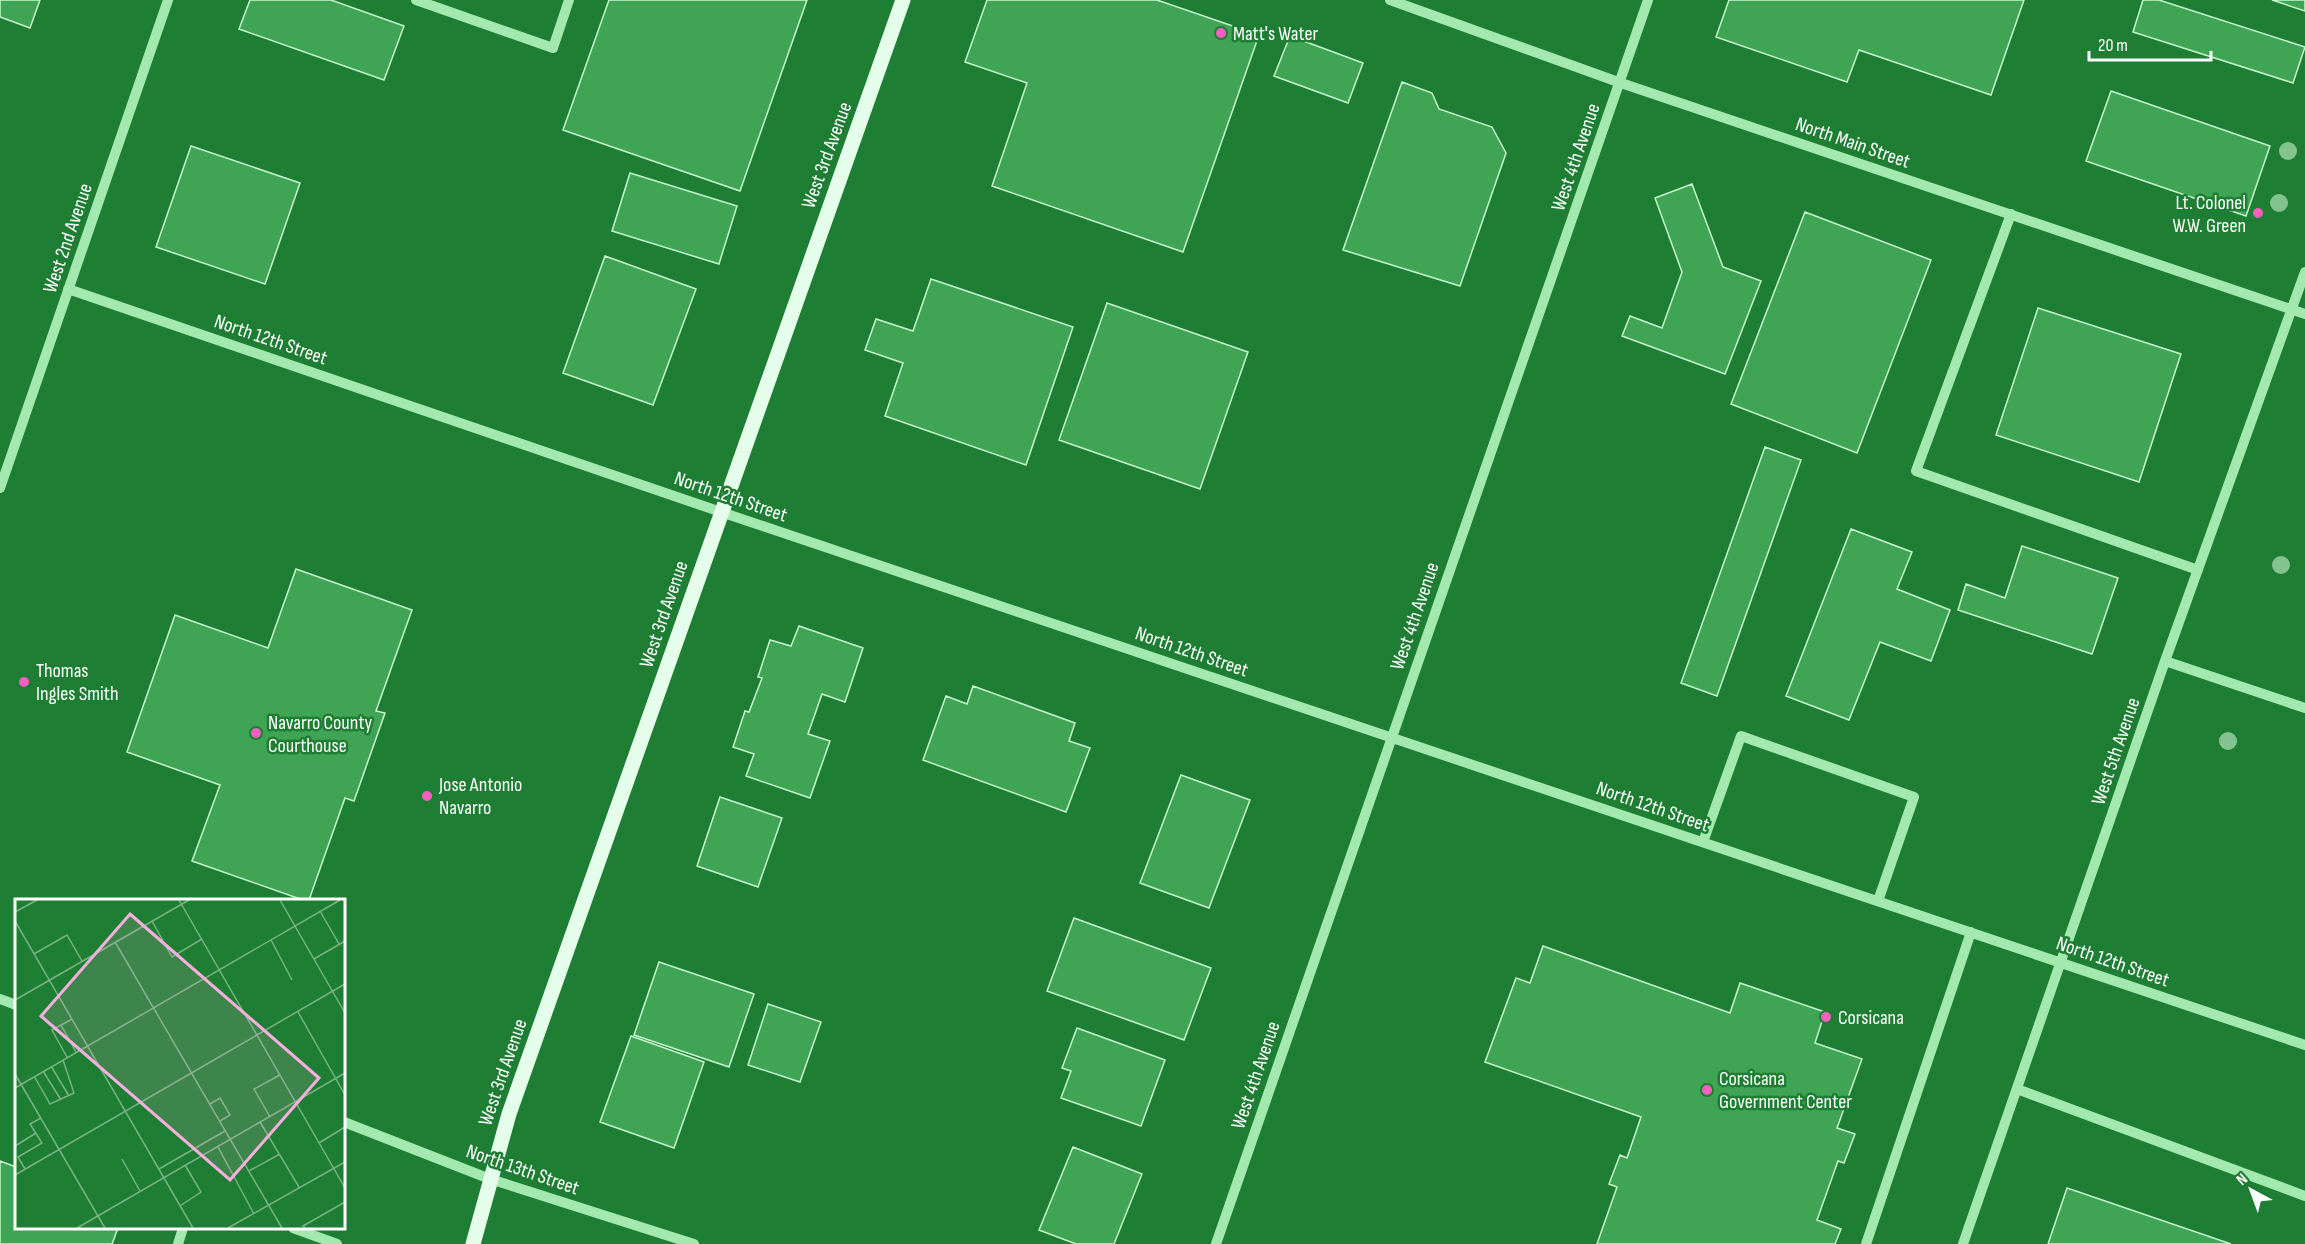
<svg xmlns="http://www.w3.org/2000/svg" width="2305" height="1244" viewBox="0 0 2305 1244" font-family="'Sofia Sans Condensed',sans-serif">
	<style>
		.building { fill: #3fa453; stroke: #c6f6cf; stroke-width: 1.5 }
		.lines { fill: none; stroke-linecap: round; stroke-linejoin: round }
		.minor { stroke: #a2e8af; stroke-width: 10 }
		.major { stroke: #e4feeb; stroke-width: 15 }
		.tree { fill: #84c290 }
		.poi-dot { fill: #f661c1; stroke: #1e7e33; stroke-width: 2 }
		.labels { text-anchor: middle; stroke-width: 5; stroke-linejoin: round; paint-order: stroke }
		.poi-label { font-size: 20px; fill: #fff; stroke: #1e7e33; text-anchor: start }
		.street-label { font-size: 20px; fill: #fff; stroke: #1e7e33 }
		.inset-road { fill: none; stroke: #78b285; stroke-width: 1.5 }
		.view { fill: #fab0e0; fill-opacity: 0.15; stroke: #fab0e0; stroke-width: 3 }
		.inset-edge { fill: none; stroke: #fff; stroke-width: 3 }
	</style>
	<rect width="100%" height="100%" fill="#1e7e33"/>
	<!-- building -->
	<path class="building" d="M0,0H40L30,28L0,17Z
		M250,0H331L404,26L384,80L239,29Z
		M609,0H807L740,191L563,130Z
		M987,0H1157L1259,35L1183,252L992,186L1027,83L965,62Z
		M1729,0H2024L1991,95L1859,50L1847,82L1716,37Z
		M2143,0H2159L2305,47L2293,83L2133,32Z
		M2272,0H2305V11Z
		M1290,36L1363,63L1348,103L1274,76Z
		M1402,82L1432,93L1439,109L1492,127L1506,153L1460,286L1343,250Z
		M2111,91L2270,146L2246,216L2086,161Z
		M191,146L300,183L265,284L156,247Z
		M630,173L737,206L719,264L612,231Z
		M1692,184L1723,267L1761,281L1725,374L1622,336L1630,316L1662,328L1682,272L1655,198Z
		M1805,212L1931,260L1857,453L1731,404Z
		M605,256L696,289L653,405L563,373Z
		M931,279L1073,327L1026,465L885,416L903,363L865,350L876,319L913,331Z
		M1107,303L1248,352L1200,489L1059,440Z
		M2038,308L2181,354L2139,482L1996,435Z
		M1765,447L1801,460L1717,696L1681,683Z
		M1851,529L1912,552L1897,589L1950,610L1931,661L1880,642L1849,720L1786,696Z
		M2022,546L2118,578L2092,654L1958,610L1966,584L2005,598Z
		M296,569L412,610L376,711L385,713L354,801L345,798L309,900H303L192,861L220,785L127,752L175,615L268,648Z
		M799,626L863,648L845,702L822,694L808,734L830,741L810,798L746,776L754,754L733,747L745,711L749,712L762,678L758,677L770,640L791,646Z
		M973,686L1075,723L1069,741L1090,748L1066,812L923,760L946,696L967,704Z
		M1181,775L1250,800L1209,908L1140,883Z
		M720,797L782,818L758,887L697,866Z
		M1074,918L1211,968L1184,1040L1047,991Z
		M1543,946L1730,1013L1740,983L1825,1012L1815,1043L1862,1059L1837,1128L1855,1134L1844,1163L1838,1161L1817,1220L1841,1229L1835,1244H1597L1617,1187L1609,1184L1620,1155L1627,1158L1641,1117L1485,1062L1516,978L1530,983Z
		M659,962L754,994L729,1067L634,1035Z
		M768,1004L821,1022L800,1082L748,1065Z
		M1077,1028L1165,1060L1141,1126L1061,1098L1071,1071L1062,1068Z
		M631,1036L704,1062L674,1148L600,1122Z
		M1073,1147L1142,1174L1114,1244H1076L1039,1230Z
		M0,1161L16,1167V1228H118L112,1244H0Z
		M2067,1188L2231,1244H2048Z"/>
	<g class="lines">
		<!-- minor -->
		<path class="minor" d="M416,0L553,48L569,0
			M1390,0L1621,83L2305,314
			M2011,214L1916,471L2198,570
			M68,289L721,512L2305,1045
			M0,488L168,0
			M2165,661L2305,708
			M1703,842L1741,736L1914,797L1878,901
			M0,999L16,1005
			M2017,1089L2305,1196
			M344,1122L490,1179L694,1244
			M293,1228L337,1244
			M178,1244L183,1228
			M1216,1244L1648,0
			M1866,1244L1971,932
			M1963,1244L2165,661L2305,272"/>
		<!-- major -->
		<path class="major" d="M473,1244L509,1114L903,0"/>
	</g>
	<!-- trees -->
	<g class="tree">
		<circle cx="2288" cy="151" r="9"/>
		<circle cx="2279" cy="203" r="9"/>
		<circle cx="2281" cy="565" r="9"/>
		<circle cx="2228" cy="741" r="9"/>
	</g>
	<!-- markers -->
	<g class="poi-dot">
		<circle cx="1221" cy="33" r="6"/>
		<circle cx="2258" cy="213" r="6"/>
		<circle cx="24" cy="682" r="6"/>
		<circle cx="256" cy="733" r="6"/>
		<circle cx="427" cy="796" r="6"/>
		<circle cx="1826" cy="1017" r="6"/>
		<circle cx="1707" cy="1090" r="6"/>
	</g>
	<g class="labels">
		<!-- poi labels -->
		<g class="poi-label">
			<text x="1233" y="40">Matt's Water</text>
			<text x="2246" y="209" text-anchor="end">Lt. Colonel<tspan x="2246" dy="23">W.W. Green</tspan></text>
			<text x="36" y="677">Thomas<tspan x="36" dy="23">Ingles Smith</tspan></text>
			<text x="268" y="729">Navarro County<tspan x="268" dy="23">Courthouse</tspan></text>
			<text x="439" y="791">Jose Antonio<tspan x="439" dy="23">Navarro</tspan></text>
			<text x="1838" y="1024">Corsicana</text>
			<text x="1719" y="1085">Corsicana<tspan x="1719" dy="23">Government Center</tspan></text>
		</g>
		<!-- street labels -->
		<g class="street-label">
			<text transform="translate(1853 142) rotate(19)" y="7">North Main Street</text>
			<text transform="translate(826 155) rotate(-70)" y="7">West 3rd Avenue</text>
			<text transform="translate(1575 157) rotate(-71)" y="7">West 4th Avenue</text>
			<text transform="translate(67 238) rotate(-71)" y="7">West 2nd Avenue</text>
			<text transform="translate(271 339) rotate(19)" y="7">North 12th Street</text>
			<text transform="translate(731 496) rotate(19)" y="7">North 12th Street</text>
			<text transform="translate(663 614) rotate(-71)" y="7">West 3rd Avenue</text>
			<text transform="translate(1414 616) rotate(-71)" y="7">West 4th Avenue</text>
			<text transform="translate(1192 651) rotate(19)" y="7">North 12th Street</text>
			<text transform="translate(2115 751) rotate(-71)" y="7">West 5th Avenue</text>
			<text transform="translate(1653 806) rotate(19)" y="7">North 12th Street</text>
			<text transform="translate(2113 961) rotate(19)" y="7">North 12th Street</text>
			<text transform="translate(502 1072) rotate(-71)" y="7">West 3rd Avenue</text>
			<text transform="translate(1255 1075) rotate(-71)" y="7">West 4th Avenue</text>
			<text transform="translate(523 1169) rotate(19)" y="7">North 13th Street</text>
		</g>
	</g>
	<!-- overview -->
	<g transform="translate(15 899)">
		<rect width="330" height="330" fill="#1e7e33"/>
		<path class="inset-road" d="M164,1L330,289M265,1L330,114M305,12L324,45M0,13L22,1M0,22L178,329M137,22L157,58L187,40M256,41L277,81M100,43L267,329M19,55L52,36L67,62M299,60L330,42M0,101L174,1M283,113L330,196M46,126L61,153M52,158L37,131L57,120M36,167L54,197M28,172L46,201M0,175L90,329M19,177L35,205L59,194L48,161M0,189L325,1M195,205L205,199L215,216L205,222M255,218L239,190L265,176M245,223L284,288M304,244L330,228M0,247L21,234M203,248L239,315M107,260L125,292M10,270L3,258L27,244L15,225L26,219M144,270L210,232M234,272L265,255M0,276L330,85M165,307L186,293L170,266M62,329L330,174M213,329L330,263M290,329L288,327L330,303"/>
		<path class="view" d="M115,15L304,179L215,281L26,117Z"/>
		<rect width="330" height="330" class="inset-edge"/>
	</g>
	<!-- north arrow -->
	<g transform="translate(2251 1190) rotate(319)" stroke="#1e7e33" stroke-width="4.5" paint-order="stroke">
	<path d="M0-4.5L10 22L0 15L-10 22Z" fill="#ffffff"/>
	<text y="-9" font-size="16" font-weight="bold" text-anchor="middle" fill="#ffffff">N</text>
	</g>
	<!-- scale -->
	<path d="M2089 51v9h122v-9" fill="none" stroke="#ffffff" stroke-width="3"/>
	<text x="2098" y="51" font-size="18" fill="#ffffff" stroke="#1e7e33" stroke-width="4.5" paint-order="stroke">20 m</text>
</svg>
